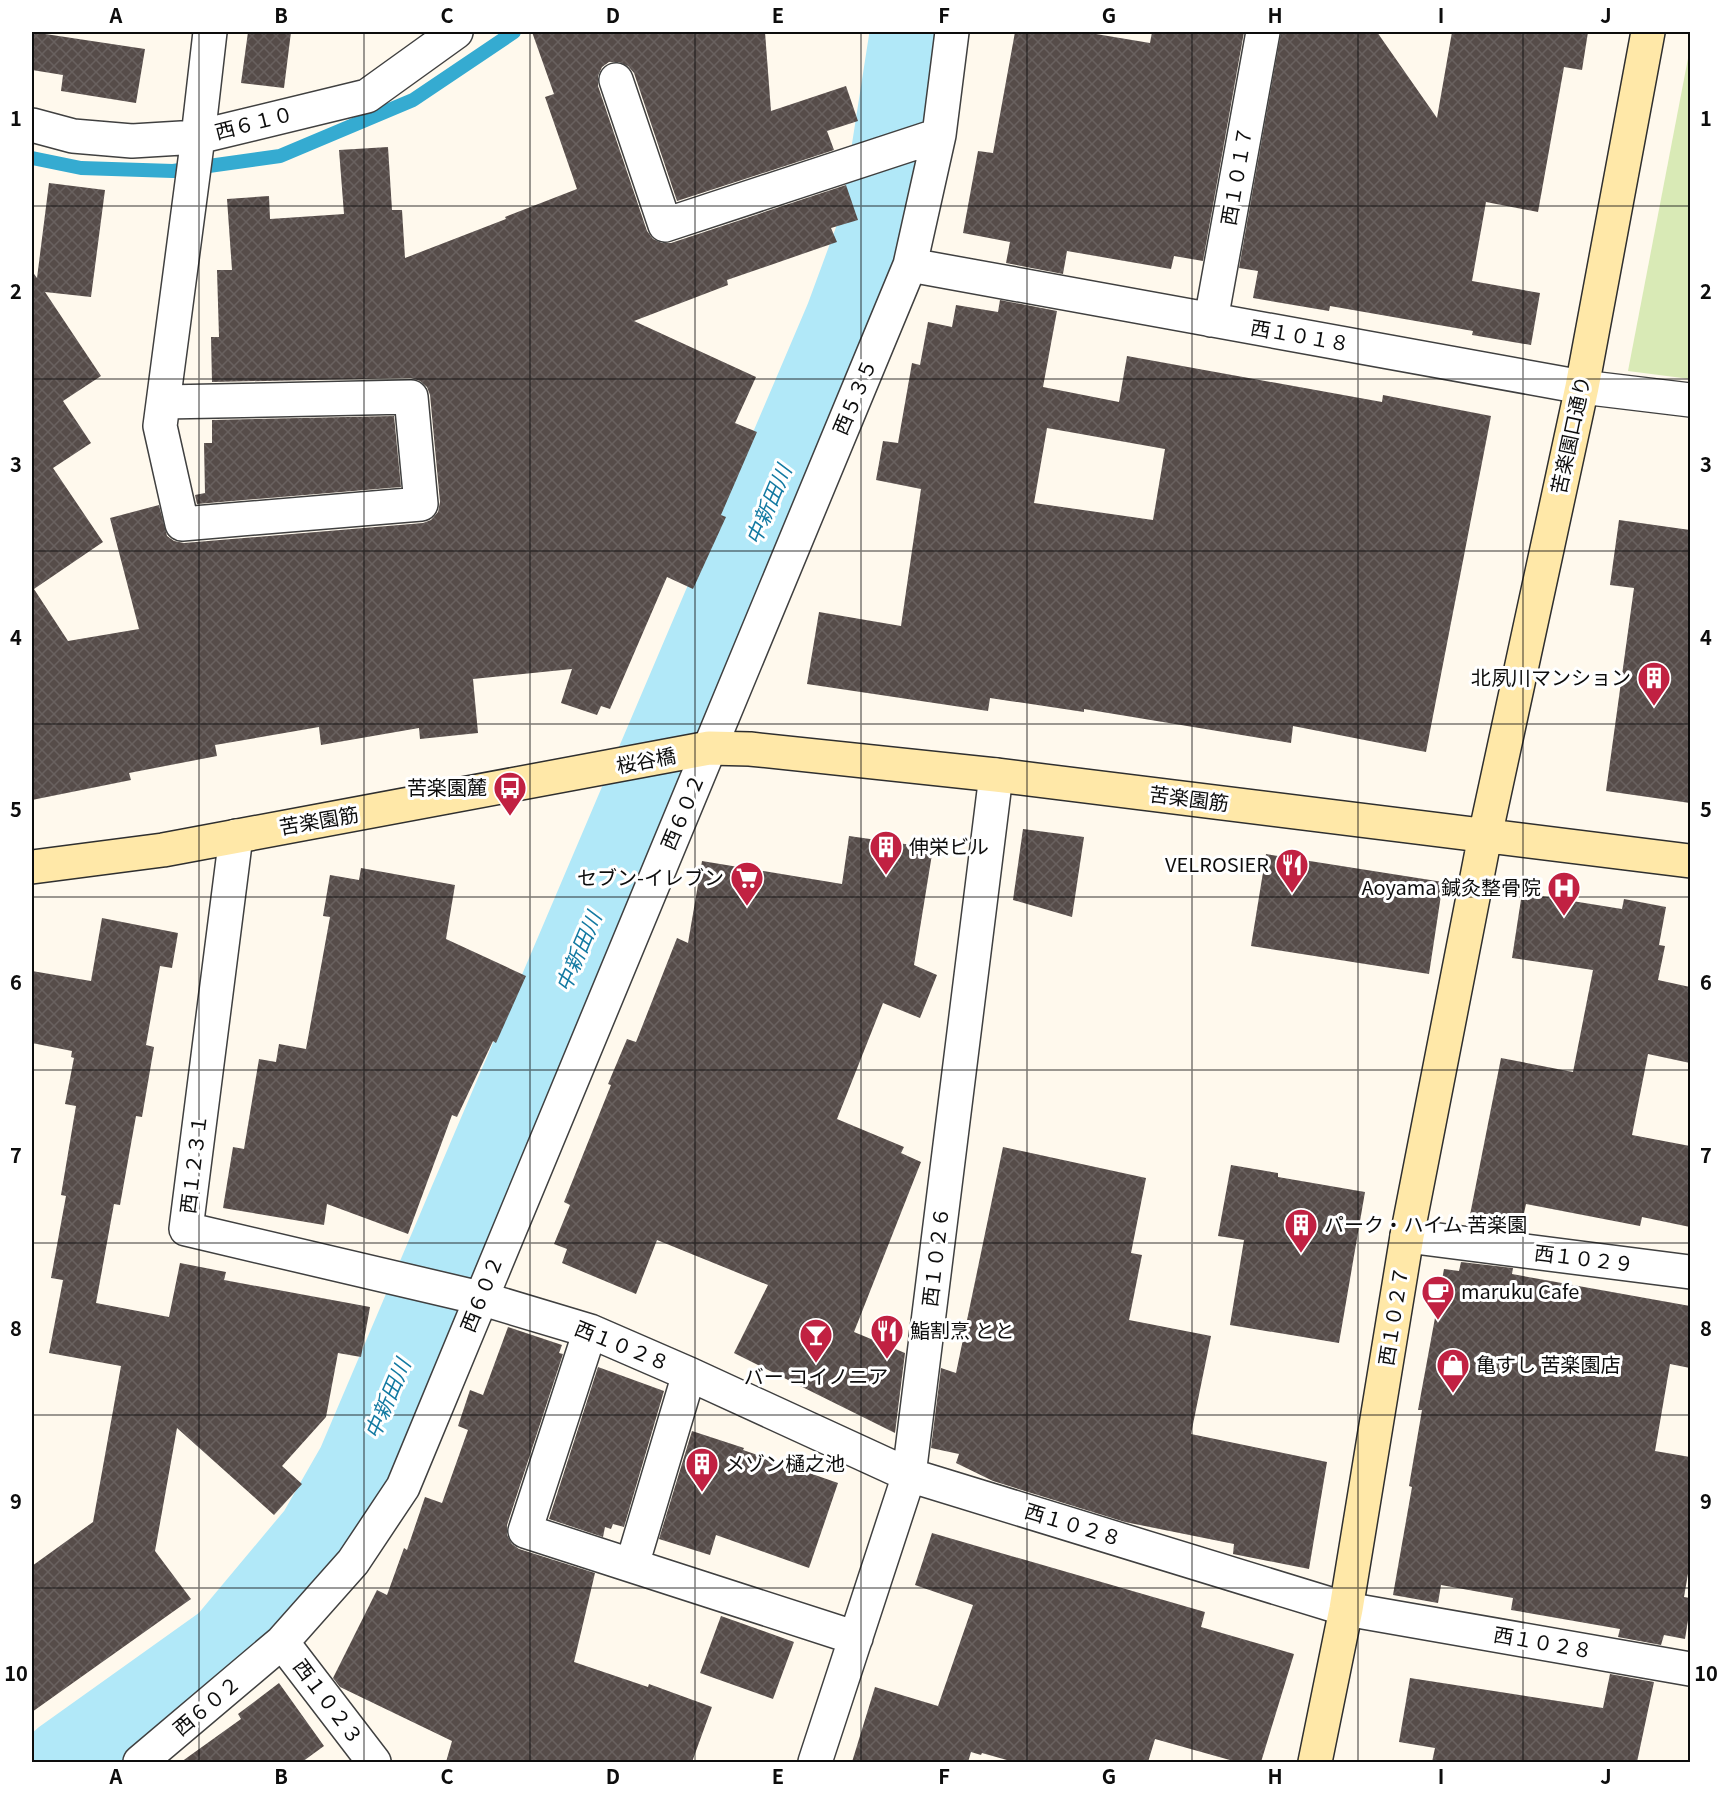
<svg xmlns="http://www.w3.org/2000/svg" width="1722" height="1794" viewBox="0 0 1722 1794" font-family="Georgia,'Noto Sans JP',serif">
	<style>
		.park { fill: #d9eab6 }
		.lines { fill: none; stroke-linecap: round; stroke-linejoin: round }
		.stream { stroke: #35abd1; stroke-width: 14 }
		.river { stroke: #b1e8f8; stroke-width: 86 }
		.building { fill: url(#building-cross-hatch); fill-rule: evenodd }
		.street-casing { stroke: #404040; stroke-width: 36 }
		.secondary-casing { stroke: #2f2f2f; stroke-width: 36 }
		.street { stroke: #fff; stroke-width: 33 }
		.secondary { stroke: #ffe8a8; stroke-width: 33 }
		.grid { fill: none; stroke: #0d0d0d; stroke-width: 1.5; stroke-opacity: 0.55 }
		.labels { text-anchor: middle; stroke-width: 6; stroke-linejoin: round; paint-order: stroke }
		.street-label { font-size: 20px; fill: #0d0d0d; stroke: #fff }
		.poi-label { font-size: 20px; fill: #0d0d0d; stroke: #fff; text-anchor: start }
		.water-label { font-size: 21px; font-style: italic; fill: #137aa2; stroke: #fff }
		.neatline { fill: none; stroke: #0d0d0d; stroke-width: 2 }
		.grid-label { font-size: 20px; text-anchor: middle; font-weight: bold; fill: #0d0d0d }
	</style>
	<defs>
		<pattern id="building-cross-hatch" width="8" height="8" patternUnits="userSpaceOnUse" patternTransform="scale(1.5)"><rect width="8" height="8" fill="#564c49"/><path d="M0 0l8 8M0 8l8-8" fill="none" stroke="#69615f"/></pattern>
	</defs>
	<rect width="100%" height="100%" fill="#fff9ed"/>
	<!-- park -->
	<path class="park" d="M1690,48V379L1628,371Z"/>
	<g class="lines">
		<!-- stream -->
		<path class="stream" d="M32,158L81,168L173,171L280,156L413,100L514,32"/>
		<!-- river -->
		<path class="river" d="M64,1762L228,1645L320,1535L359,1467L848,319L883,224L913,32"/>
	</g>
	<!-- building -->
	<path class="building" d="M32,32L145,49L136,103L61,91L63,75L32,70Z
		M248,32H291L284,88L241,83Z
		M532,32H765L771,111L846,86L858,121L827,131L834,150L677,201L634,73L628,66L619,62H609L602,67L598,76V86L647,231L653,239L662,243H671L846,185L858,220L831,228L837,242L727,280L728,285L634,321L756,377L735,423L757,432L721,515L726,517L693,589L667,577L610,709L601,706L597,715L561,703L572,669L473,679L478,733L420,739L419,728L321,745L319,727L215,745L217,756L129,773L131,780L32,800V271L37,278L49,183L105,190L91,297L45,292L101,376L63,401L91,443L53,468L103,542L34,589L68,641L139,629L110,518L159,505L167,536L174,541L184,543L423,523L431,520L438,512L440,502L430,395L427,387L420,381L411,378L212,382L211,337H219L217,270H232L227,199L269,196L270,219L344,214L339,150L388,147L392,210H402L405,258L506,219L505,217L577,189L545,97L554,94Z
		M1015,32H1084L1150,43L1152,32H1244L1203,261L1174,256L1171,269L1067,251L1063,274L1006,263L1010,242L963,233L978,151L993,153Z
		M1281,32H1377L1437,118L1452,32H1588L1582,70L1564,67L1538,212L1486,202L1472,281L1540,293L1531,345L1472,335L1473,331L1330,306L1329,311L1253,298L1258,271L1239,268Z
		M1000,300L1057,311L1043,387L1119,402L1127,356L1382,402L1383,395L1491,416L1426,752L1293,726L1291,743L1084,709V712L990,698L988,711L807,684L819,612L901,626L921,489L876,480L883,441L898,443L912,363L920,365L928,322L952,327L956,305L998,312ZM1047,428L1165,449L1153,520L1034,503Z
		M394,416L401,487L197,504L195,495L205,493L204,443H212V420Z
		M1619,520L1690,530V803L1606,791L1634,588L1610,585Z
		M1023,829L1084,837L1072,917L1013,900Z
		M849,836L933,848L914,965L937,975L920,1018L883,1003L837,1119L904,1147L901,1153L921,1162L854,1332L905,1353L895,1433L734,1353L768,1285L657,1240L636,1294L562,1263L567,1249L554,1244L570,1205L564,1202L611,1085L608,1084L627,1039L636,1042L677,938L688,943L702,861L842,884Z
		M1266,854L1443,882L1429,974L1251,946Z
		M361,868L455,885L446,939L526,976L496,1043L493,1041L457,1117L452,1115L408,1234L327,1204L324,1225L223,1208L233,1147L244,1149L259,1059L276,1062L279,1044L306,1049L330,917L323,916L330,875L359,880Z
		M1522,893L1622,909L1624,899L1666,907L1659,945L1665,946L1658,980L1690,987V1063L1648,1054L1632,1135L1690,1146V1227L1642,1217L1640,1226L1526,1204L1520,1232L1468,1225L1501,1058L1573,1072L1593,970L1512,958Z
		M102,918L178,933L172,968L160,966L146,1045L154,1047L142,1117L136,1116L120,1205L114,1204L96,1303L169,1317L180,1263L226,1272L224,1280L370,1307L361,1357L338,1353L326,1417L282,1466L302,1484L274,1515L177,1428L155,1551L191,1599L32,1712V1566L93,1522L121,1366L49,1353L63,1280L51,1278L66,1196L61,1195L76,1106L65,1104L74,1058L71,1057L72,1051L32,1043V971L91,981Z
		M1003,1147L1146,1178L1131,1253L1142,1255L1129,1320L1211,1336L1191,1434L1327,1462L1309,1569L1233,1554L1234,1544L1125,1522L993,1481L956,1463L959,1454L931,1448L941,1368L956,1373Z
		M1231,1165L1278,1173V1177L1365,1192L1339,1343L1230,1325L1244,1240L1218,1236Z
		M1461,1262L1513,1268L1512,1274L1690,1306V1368L1670,1364L1655,1451L1690,1457V1562L1684,1597L1690,1598V1608L1685,1639L1664,1635L1661,1645L1618,1637L1620,1629L1511,1610L1513,1598L1441,1585L1438,1603L1393,1595L1412,1487L1409,1486L1422,1410H1418L1444,1269L1459,1271Z
		M508,1327L562,1345L559,1353L563,1354L507,1525V1535L512,1544L519,1549L595,1573L574,1662L648,1687L649,1684L712,1707L692,1762H446L452,1741L340,1687L333,1678L377,1590L387,1595L404,1548L407,1550L425,1497L442,1503L468,1430L458,1426L470,1390L483,1395Z
		M598,1367L664,1391L624,1527L613,1524L611,1529L605,1527L603,1537L549,1519Z
		M692,1431L744,1448L743,1450L838,1483L809,1568L716,1535L710,1555L659,1539Z
		M932,1533L1205,1612L1201,1627L1294,1654L1261,1762H1237L1155,1739L1148,1762H1014L982,1753L981,1755L971,1752L968,1762H852L875,1687L938,1706L973,1605L915,1585Z
		M721,1616L794,1642L773,1699L700,1673Z
		M1610,1674L1654,1682L1637,1762H1432L1435,1748L1399,1742L1410,1678L1603,1708Z
		M279,1683L324,1746L302,1762H181L241,1719L238,1714Z"/>
	<g class="lines">
		<!-- street casing -->
		<g class="street-casing">
			<path id="street" d="M616,80L665,225L939,135
				M32,125L73,136L132,141L198,137L367,96L456,32
				M910,265L1582,387L1690,400
				M1211,320L1263,32
				M164,402L411,397L421,504L182,524L160,426L198,137L210,32
				M236,836L186,1229L480,1298L590,1331L689,1374L909,1475L1346,1609L1690,1669
				M1407,1236L1690,1272
				M590,1331L525,1531L856,1638
				M632,1565L689,1374
				M282,1642L374,1762
				M140,1762L282,1642L353,1562L403,1487L910,265L939,135L952,32
				M815,1762L909,1475L996,775"/>
		</g>
		<!-- secondary casing -->
		<g class="secondary-casing">
			<path id="secondary" d="M32,867L163,850L709,748L750,749L996,775L1690,861
				M1315,1762L1346,1609L1407,1236L1485,836L1582,387L1648,32"/>
		</g>
		<!-- street -->
		<use href="#street" class="street"/>
		<!-- secondary -->
		<use href="#secondary" class="secondary"/>
	</g>
	<!-- grid -->
	<path class="grid" d="M199,32V1762M364,32V1762M530,32V1762M695,32V1762M861,32V1762M1027,32V1762M1192,32V1762M1358,32V1762M1523,32V1762M32,206H1690M32,379H1690M32,551H1690M32,724H1690M32,897H1690M32,1070H1690M32,1243H1690M32,1415H1690M32,1588H1690"/>
	<!-- icons -->
	<defs>
		<g id="building-pin" transform="scale(1.725)"><path d="M0 17L-7.5 6A9.5 9.5 0 1 1 7.5 6Z" fill="#c12142" stroke="#fff"/><path d="M-4-6H4V6H1V3H-1V6H-4ZM-2.5-4.3h1.7v1.8h-1.7ZM.8-4.3h1.7v1.8H.8ZM-2.5-1h1.7V.8h-1.7ZM.8-1h1.7V.8H.8Z" fill="#fff"/></g>
		<g id="bus-pin" transform="scale(1.725)"><path d="M0 17L-7.5 6A9.5 9.5 0 1 1 7.5 6Z" fill="#c12142" stroke="#fff"/><path d="M-5-6H5V4H4V6H2V4H-2V6H-4V4H-5ZM-3.5-4V0h7V-4ZM-3.5 1.2v1.5H-2V1.2ZM2 1.2v1.5H3.5V1.2Z" fill="#fff"/></g>
		<g id="restaurant-pin" transform="scale(1.725)"><path d="M0 17L-7.5 6A9.5 9.5 0 1 1 7.5 6Z" fill="#c12142" stroke="#fff"/><path d="M-5-6h1v4h1v-4h1v4h1v-4h1v5L-1.5 .5V6h-2V.5L-5-1ZM5-6V6H3V1.5H1.5Q1.5-4 5-6Z" fill="#fff"/></g>
		<g id="supermarket-pin" transform="scale(1.725)"><path d="M0 17L-7.5 6A9.5 9.5 0 1 1 7.5 6Z" fill="#c12142" stroke="#fff"/><path d="M-6-5.5h2.5l.6 2H6L4.5 2H-2.5L-4.4-4H-6ZM-1.5 3.2a1.3 1.3 0 1 0 .1 0ZM3 3.2a1.3 1.3 0 1 0 .1 0Z" fill="#fff"/></g>
		<g id="hospital-pin" transform="scale(1.725)"><path d="M0 17L-7.5 6A9.5 9.5 0 1 1 7.5 6Z" fill="#c12142" stroke="#fff"/><path d="M-5-5h3v3.5h4V-5h3V5h-3V1.5h-4V5h-3Z" fill="#fff"/></g>
		<g id="cafe-pin" transform="scale(1.725)"><path d="M0 17L-7.5 6A9.5 9.5 0 1 1 7.5 6Z" fill="#c12142" stroke="#fff"/><path d="M-5.5-4.5H6V0H3Q3 3.5 0 3.5H-2.5Q-5.5 3.5-5.5 0ZM3-3.2v2h1.7v-2ZM-6 4.5H4V6H-6Z" fill="#fff"/></g>
		<g id="bar-pin" transform="scale(1.725)"><path d="M0 17L-7.5 6A9.5 9.5 0 1 1 7.5 6Z" fill="#c12142" stroke="#fff"/><path d="M-6-5H6L.8 .8V4.5H3.5V6h-7V4.5H-.8V.8Z" fill="#fff"/></g>
		<g id="shop-pin" transform="scale(1.725)"><path d="M0 17L-7.5 6A9.5 9.5 0 1 1 7.5 6Z" fill="#c12142" stroke="#fff"/><path d="M-5-2.5h2.3a2.7 3.5 0 0 1 5.4 0H5L5.5 6h-11ZM-1.5-2.5h3a1.5 2.3 0 0 0-3 0Z" fill="#fff"/></g>
	</defs>
	<g fill-rule="evenodd">
		<use href="#building-pin" x="1654" y="678"/>
		<use href="#bus-pin" x="510" y="788"/>
		<use href="#building-pin" x="886" y="847"/>
		<use href="#restaurant-pin" x="1292" y="865"/>
		<use href="#supermarket-pin" x="747" y="878"/>
		<use href="#hospital-pin" x="1564" y="888"/>
		<use href="#building-pin" x="1301" y="1225"/>
		<use href="#cafe-pin" x="1438" y="1292"/>
		<use href="#restaurant-pin" x="887" y="1331"/>
		<use href="#bar-pin" x="816" y="1335"/>
		<use href="#shop-pin" x="1453" y="1365"/>
		<use href="#building-pin" x="702" y="1464"/>
	</g>
	<g class="labels">
		<!-- street labels -->
		<g class="street-label">
			<text transform="translate(254 123) rotate(-14)" y="7">西６１０</text>
			<text transform="translate(1237 176) rotate(-80)" y="7">西１０１７</text>
			<text transform="translate(1300 336) rotate(10)" y="7">西１０１８</text>
			<text transform="translate(855 397) rotate(-67)" y="7">西５３５</text>
			<text transform="translate(1571 435) rotate(-78)" y="7">苦楽園口通り</text>
			<text transform="translate(646 761) rotate(-11)" y="7">桜谷橋</text>
			<text transform="translate(1189 799) rotate(7)" y="7">苦楽園筋</text>
			<text transform="translate(683 812) rotate(-67)" y="7">西６０２</text>
			<text transform="translate(319 821) rotate(-10)" y="7">苦楽園筋</text>
			<text transform="translate(194 1164) rotate(-83)" y="7">西１２３１</text>
			<text transform="translate(936 1257) rotate(-83)" y="7">西１０２６</text>
			<text transform="translate(1584 1259) rotate(7)" y="7">西１０２９</text>
			<text transform="translate(482 1294) rotate(-68)" y="7">西６０２</text>
			<text transform="translate(1394 1316) rotate(-81)" y="7">西１０２７</text>
			<text transform="translate(622 1346) rotate(22)" y="7">西１０２８</text>
			<text transform="translate(1073 1525) rotate(17)" y="7">西１０２８</text>
			<text transform="translate(1543 1643) rotate(10)" y="7">西１０２８</text>
			<text transform="translate(328 1702) rotate(53)" y="7">西１０２３</text>
			<text transform="translate(207 1706) rotate(-40)" y="7">西６０２</text>
		</g>
		<!-- poi labels -->
		<g class="poi-label">
			<text x="1631" y="685" text-anchor="end">北夙川マンション</text>
			<text x="487" y="795" text-anchor="end">苦楽園麓</text>
			<text x="909" y="854">伸栄ビル</text>
			<text x="1269" y="872" text-anchor="end">VELROSIER</text>
			<text x="724" y="885" text-anchor="end">セブン-イレブン</text>
			<text x="1541" y="895" text-anchor="end">Aoyama 鍼灸整骨院</text>
			<text x="1324" y="1232">パーク・ハイム 苦楽園</text>
			<text x="1461" y="1299">maruku Cafe</text>
			<text x="910" y="1338">鮨割烹 とと</text>
			<text x="1476" y="1372">亀すし 苦楽園店</text>
			<text x="816" y="1384" text-anchor="middle">バー コイノニア</text>
			<text x="725" y="1471">メゾン樋之池</text>
		</g>
		<!-- water labels -->
		<g class="water-label">
			<text transform="translate(769 505) rotate(-67)" y="7">中新田川</text>
			<text transform="translate(579 952) rotate(-67)" y="7">中新田川</text>
			<text transform="translate(388 1399) rotate(-67)" y="7">中新田川</text>
		</g>
	</g>
	<!-- border -->
	<rect width="1722" height="1794" fill="none" stroke="#ffffff" stroke-width="66"/>
	<rect x="33" y="33" width="1656" height="1728" class="neatline"/>
	<g class="grid-label">
		<text x="116" y="23">A</text>
		<text x="281" y="23">B</text>
		<text x="447" y="23">C</text>
		<text x="613" y="23">D</text>
		<text x="778" y="23">E</text>
		<text x="944" y="23">F</text>
		<text x="1109" y="23">G</text>
		<text x="1275" y="23">H</text>
		<text x="1441" y="23">I</text>
		<text x="1606" y="23">J</text>
		<text x="16" y="126">1</text>
		<text x="1706" y="126">1</text>
		<text x="16" y="299">2</text>
		<text x="1706" y="299">2</text>
		<text x="16" y="472">3</text>
		<text x="1706" y="472">3</text>
		<text x="16" y="645">4</text>
		<text x="1706" y="645">4</text>
		<text x="16" y="817">5</text>
		<text x="1706" y="817">5</text>
		<text x="16" y="990">6</text>
		<text x="1706" y="990">6</text>
		<text x="16" y="1163">7</text>
		<text x="1706" y="1163">7</text>
		<text x="16" y="1336">8</text>
		<text x="1706" y="1336">8</text>
		<text x="16" y="1509">9</text>
		<text x="1706" y="1509">9</text>
		<text x="16" y="1681">10</text>
		<text x="1706" y="1681">10</text>
		<text x="116" y="1784">A</text>
		<text x="281" y="1784">B</text>
		<text x="447" y="1784">C</text>
		<text x="613" y="1784">D</text>
		<text x="778" y="1784">E</text>
		<text x="944" y="1784">F</text>
		<text x="1109" y="1784">G</text>
		<text x="1275" y="1784">H</text>
		<text x="1441" y="1784">I</text>
		<text x="1606" y="1784">J</text>
	</g>
</svg>
